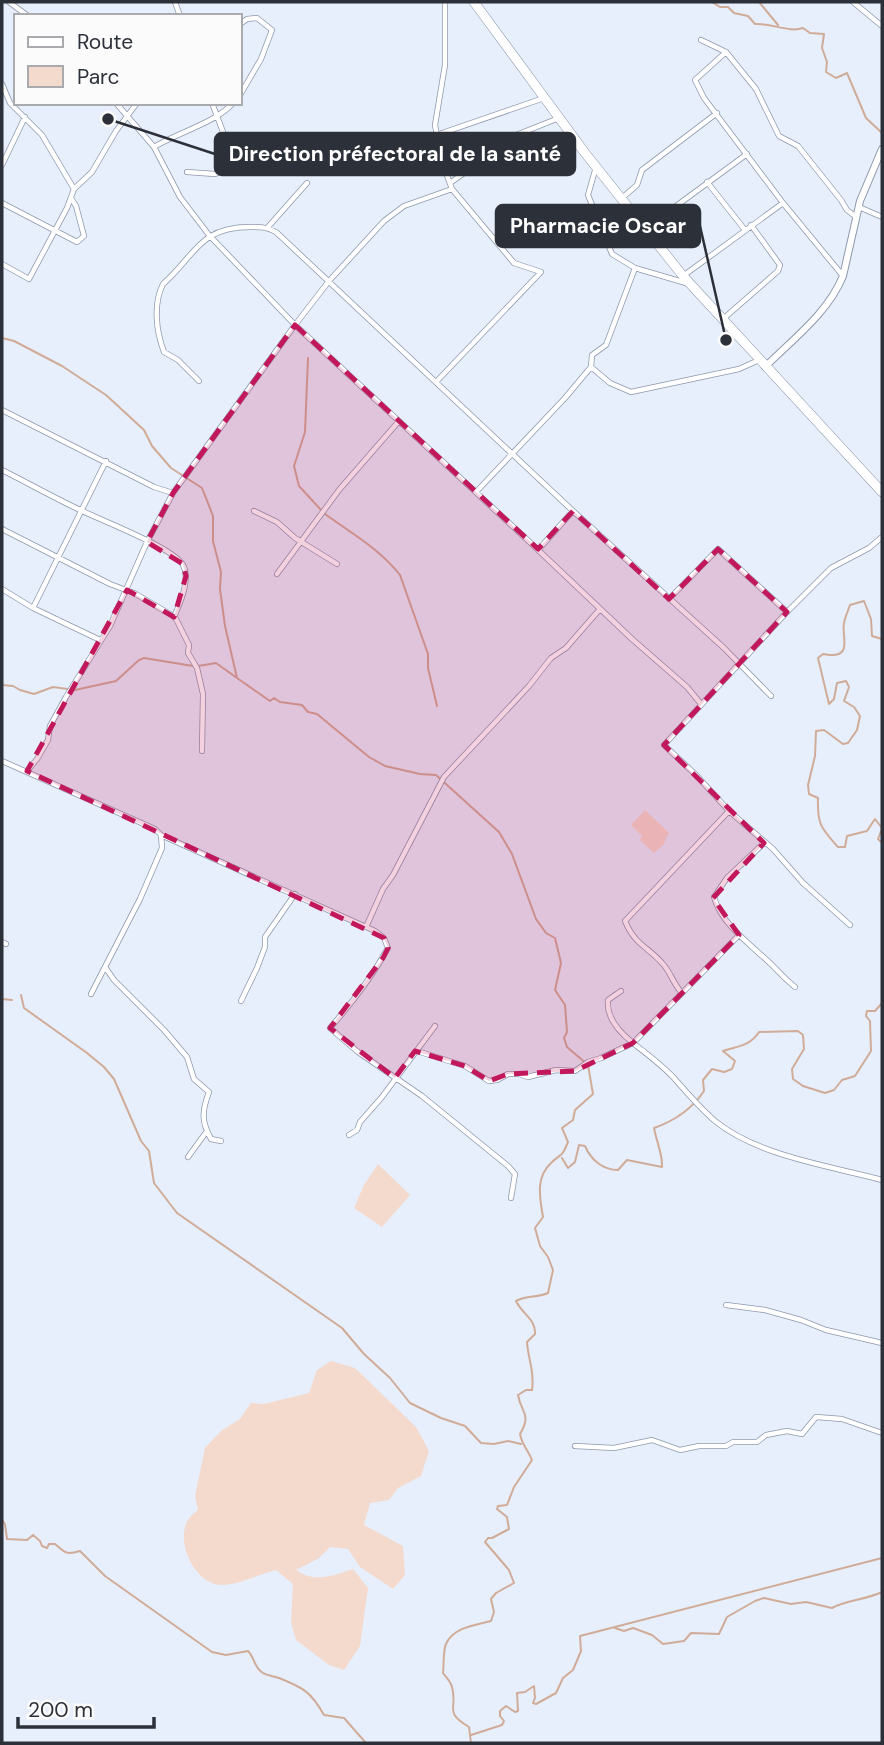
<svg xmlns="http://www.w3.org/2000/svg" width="884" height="1745" viewBox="0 0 884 1745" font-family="'DM Sans',sans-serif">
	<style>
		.green { fill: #f4dacc }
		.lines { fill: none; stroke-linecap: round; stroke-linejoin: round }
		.stream { stroke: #d0ac98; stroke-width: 2 }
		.street-casing { stroke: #8d98ad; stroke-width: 6 }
		.secondary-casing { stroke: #8d98ad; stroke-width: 8 }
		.highway-casing { stroke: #8d98ad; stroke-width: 10 }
		.street { stroke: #fff; stroke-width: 4.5 }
		.secondary { stroke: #fff; stroke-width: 6 }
		.highway { stroke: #fff; stroke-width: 9 }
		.marked { fill: #c2185b; fill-opacity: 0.2; stroke: #c2185b; stroke-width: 5; stroke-dasharray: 14 9; stroke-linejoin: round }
		.leader { fill: none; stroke: #2c3039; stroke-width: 2.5 }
		.callout-dot { fill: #2c3039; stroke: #fbfbfb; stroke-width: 2.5 }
		.callout { fill: #2c3039; stroke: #2c3039; stroke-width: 2.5 }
		.callout-label { font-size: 21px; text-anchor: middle; font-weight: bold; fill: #fff }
	</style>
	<rect width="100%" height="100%" fill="#e7effc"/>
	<!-- green -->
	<path class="green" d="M645,810L669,833L663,845L654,853L640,840L642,836L631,825Z
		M378,1164L410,1195L382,1227L354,1208L364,1185Z
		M331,1361L355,1368L416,1427L429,1451L421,1476L398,1488L389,1500L370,1503L364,1525L403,1546L405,1575L393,1589L360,1567L348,1549L330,1547L319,1558L296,1570C315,1583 332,1576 353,1569L368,1588L360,1646L344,1670L329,1665L296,1640L291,1623L293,1584L276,1570C259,1574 240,1585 222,1585C194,1585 173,1538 190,1517C192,1514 196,1512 198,1510L195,1496L205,1448L221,1431L240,1419L251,1403L264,1404L309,1393L317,1370Z"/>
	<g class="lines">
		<!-- stream -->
		<path class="stream" d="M712,2L720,7H728L734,13L748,16L755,24C773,23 789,33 803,28L810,33L824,34L822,48L827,62L826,72L836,78L847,73L866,118L882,133
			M759,2L778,25
			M2,338L14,341L62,366L106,395L144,430L152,446L171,468L202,488L213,516V541L221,572L220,589L225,626L237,678L270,701L274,698L280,702L302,705L308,712L317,714L369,757L385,766L420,774L436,775L499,832L512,854L536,919L546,933L555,938L561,963L555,990L565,1005L567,1032L564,1038L567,1047L588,1065L593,1094L575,1110L573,1120L562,1128L568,1142C561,1159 562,1152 551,1163C535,1178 540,1198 543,1217L535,1228L540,1246L548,1257L553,1270L548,1293C537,1298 527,1295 516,1301C522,1314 536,1319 535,1334L527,1342C528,1359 535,1372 532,1390H526L518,1395C521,1413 532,1414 520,1434C522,1445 528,1450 532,1460L514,1487L507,1505L498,1506L497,1509L507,1517L509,1529L492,1538H488L485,1542L509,1570L514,1583L496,1593L491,1599L494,1612L491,1621C476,1625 453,1627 446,1644C443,1651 444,1664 443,1673C446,1677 451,1682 452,1687C458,1710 443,1711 469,1727L471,1743
			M308,358L305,432L294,466L299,486L321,510
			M325,514C351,533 380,549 400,575L428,654V668L437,706
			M882,639L872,636L871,619L864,601L850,605C848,611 845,617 844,623C841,637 855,660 823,654L818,658L829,704L834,699L837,683L846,681L849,687L844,701L854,707L860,716L857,730L848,743L843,744L824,730L816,731L815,756L808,785L809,794L818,798C817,824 821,828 838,847H845L847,836L867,831L875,819L882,828
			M198,666L216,663L237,678
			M2,685L13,686L20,690L34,694L53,687L75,690L116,681L139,660L144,658L193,666
			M882,829L878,839L882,843
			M21,995L24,1008L87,1053L104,1067L114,1079L141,1141L149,1151L154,1183L177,1213L342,1328L364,1354L390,1378L410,1403L441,1418L465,1426L481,1443L494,1444L508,1441L521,1444
			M2,999L12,1000
			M562,1158L568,1168L575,1162L579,1145L585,1146C591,1160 603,1170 618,1170L627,1160L662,1167C663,1155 656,1140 654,1128C674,1121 692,1109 704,1091L703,1080L712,1069L724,1072L732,1069L735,1061L723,1051C738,1046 750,1046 759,1032L798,1031L803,1035L804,1049L792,1069L793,1079L803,1086L825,1093L834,1090L842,1080L855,1076L871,1051L870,1021L866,1016L867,1011H875L882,1003
			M2,1520L5,1524L7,1539L27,1540L33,1535L40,1541L42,1546L47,1548L49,1544H55C65,1553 66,1555 80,1551L105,1576L212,1652L226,1655L248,1651C255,1658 254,1668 263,1673C268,1676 274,1676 279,1678C304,1688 311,1692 324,1715L344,1718L366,1743
			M615,1628L624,1631L633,1628L652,1635L663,1644L684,1641L691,1633L719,1634L727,1617L755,1601L764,1598L791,1604L806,1602L832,1608C847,1600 865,1600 882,1592
			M471,1735L502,1725L504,1721L500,1716V1711L506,1706L515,1712L518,1711L517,1693L525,1692L534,1686L535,1698L533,1703L536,1704L556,1693L563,1678L573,1670L581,1651L580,1636L882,1558"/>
		<!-- street casing -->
		<g class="street-casing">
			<path id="street" d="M9,2L28,16
				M175,2L180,16
				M853,2L882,26
				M240,24L247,19L257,18L272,30L261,59L240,95
				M701,40L726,52L756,89L779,136L798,146L841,200L847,210L856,217
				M726,52L695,80L704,98L783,203L843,276
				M2,84L10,103L42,135L74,189
				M116,103L154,147L180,197L209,235L295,325L535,547L632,639L687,687L701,704
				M154,147C177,133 217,122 233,103
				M373,157L544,98
				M2,165L25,117
				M596,167L588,195L612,254L635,268L686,283
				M187,172L215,174L236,166L212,103
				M707,182L745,230
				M450,183L481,161L506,139L559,118
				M622,198L637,185L642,170L717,113
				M2,203L77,242L84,236L76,206L71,198
				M859,207L882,217
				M643,224L672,209L747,154
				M268,227L307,183
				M2,264L29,279L67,208L74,189L92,172L116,131L137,103
				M683,276L783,203
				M723,319L778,271L780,265L751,225
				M591,367L610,383L631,392L739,369L759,360
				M199,381L178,360L164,352C156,331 153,304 163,284C196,255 199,227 250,227C261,227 267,227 276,232L573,511L724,648L771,696
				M437,381L541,272L514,263L452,189L442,162L435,125L445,65V2
				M2,410L154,487L173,493
				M2,470C26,482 49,495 74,507C95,518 173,547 183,565C191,579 180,603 174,617
				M476,492L565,398L591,367L592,355L606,345L635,268
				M254,511L277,522L295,538L337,564
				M2,529L110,584L134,593L175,617L189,645L188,653L197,668L203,694L202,751
				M538,550L573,511
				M277,574L339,490L399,421
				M2,589L33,608L100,640
				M669,599L718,549L787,612
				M33,608L106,461
				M2,761L155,829L161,835L375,931L384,938L388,948C372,977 352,1003 330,1028L358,1052L422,1096L508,1166L515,1174L511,1198
				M27,771L37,759L48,740L50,726L66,697L110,626L147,542L173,493L295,325L329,281L384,221L404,206L452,189
				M764,843L727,878L714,897C721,924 751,945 771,964C779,972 786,980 795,987
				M850,925L803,883L773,849L729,811L697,776L664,745L787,612L831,568L869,548L882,537
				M366,927L383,889L393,875L444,777L529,686L551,658L566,648L600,609
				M739,935L633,1043C647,1054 662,1065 674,1078C687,1093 700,1108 715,1121C758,1156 830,1166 882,1180
				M2,942L6,944
				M105,967L114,980L164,1030L187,1057L194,1079L209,1092C202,1111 201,1121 211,1139L221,1141
				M681,992C673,983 670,971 662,963C647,946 635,945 625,921L729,811
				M91,994L140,899L162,848L161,835
				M241,1001L257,968L265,947V937L295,894
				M417,1051L465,1066L489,1081L497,1080L508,1074H519L528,1077L556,1070L575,1071L588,1062L601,1058L633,1043C619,1032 606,1018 608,1000L621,991
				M349,1135L357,1130L360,1122L382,1097L435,1026
				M188,1157L207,1131
				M726,1305L765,1310L801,1320L826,1330L882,1343
				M575,1446L614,1448L652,1440L680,1450L699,1446H726L733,1442H757L766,1435L787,1431L802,1434L816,1417L842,1419L882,1433"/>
		</g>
		<!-- secondary casing -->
		<g class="secondary-casing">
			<path id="secondary" d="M765,367C793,339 828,313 843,276L860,201L882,149"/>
		</g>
		<!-- highway casing -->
		<g class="highway-casing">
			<path id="highway" d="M474,2L585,153L683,276L882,492"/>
		</g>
		<!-- street -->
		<use href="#street" class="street"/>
		<!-- secondary -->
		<use href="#secondary" class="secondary"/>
		<!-- highway -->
		<use href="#highway" class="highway"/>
	</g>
	<!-- marked area -->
	<path class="marked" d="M295,325L538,549L573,511L669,599L718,549L787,612L664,745L764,843L713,898L739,935L633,1043L575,1071L508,1074L489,1081L465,1066L415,1051L395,1078L330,1028L383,958L388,948L384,938L27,771L127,590L174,617L186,576L183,564L147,542L173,493Z"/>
	<!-- callouts -->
	<path class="leader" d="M108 119L215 154M726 340L700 226"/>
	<g class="callout-dot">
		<circle cx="108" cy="119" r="7"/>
		<circle cx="726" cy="340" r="7"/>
	</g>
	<g class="callout">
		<rect x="215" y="133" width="360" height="42" rx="7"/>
		<rect x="496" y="205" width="204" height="42" rx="7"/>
	</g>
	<g class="callout-label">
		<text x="395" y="161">Direction préfectoral de la santé</text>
		<text x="598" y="233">Pharmacie Oscar</text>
	</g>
	<!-- border -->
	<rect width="884" height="1745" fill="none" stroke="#2c3039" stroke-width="7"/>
	<!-- legend -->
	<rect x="14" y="14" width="228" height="91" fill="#fbfbfb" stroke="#a8aaad" stroke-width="2"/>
	<rect x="28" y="37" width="35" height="10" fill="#ffffff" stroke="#a8aaad" stroke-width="2"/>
	<text x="77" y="49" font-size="21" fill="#2c3039">Route</text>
	<rect x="28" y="66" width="35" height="21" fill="#f4dacc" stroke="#a8aaad" stroke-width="2"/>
	<text x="77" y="84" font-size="21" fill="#2c3039">Parc</text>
	<!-- scale -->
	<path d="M18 1717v10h136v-10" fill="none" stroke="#2c3039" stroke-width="3.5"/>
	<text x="28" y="1717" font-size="21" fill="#2c3039" stroke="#fbfbfb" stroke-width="5" paint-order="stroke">200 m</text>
</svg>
